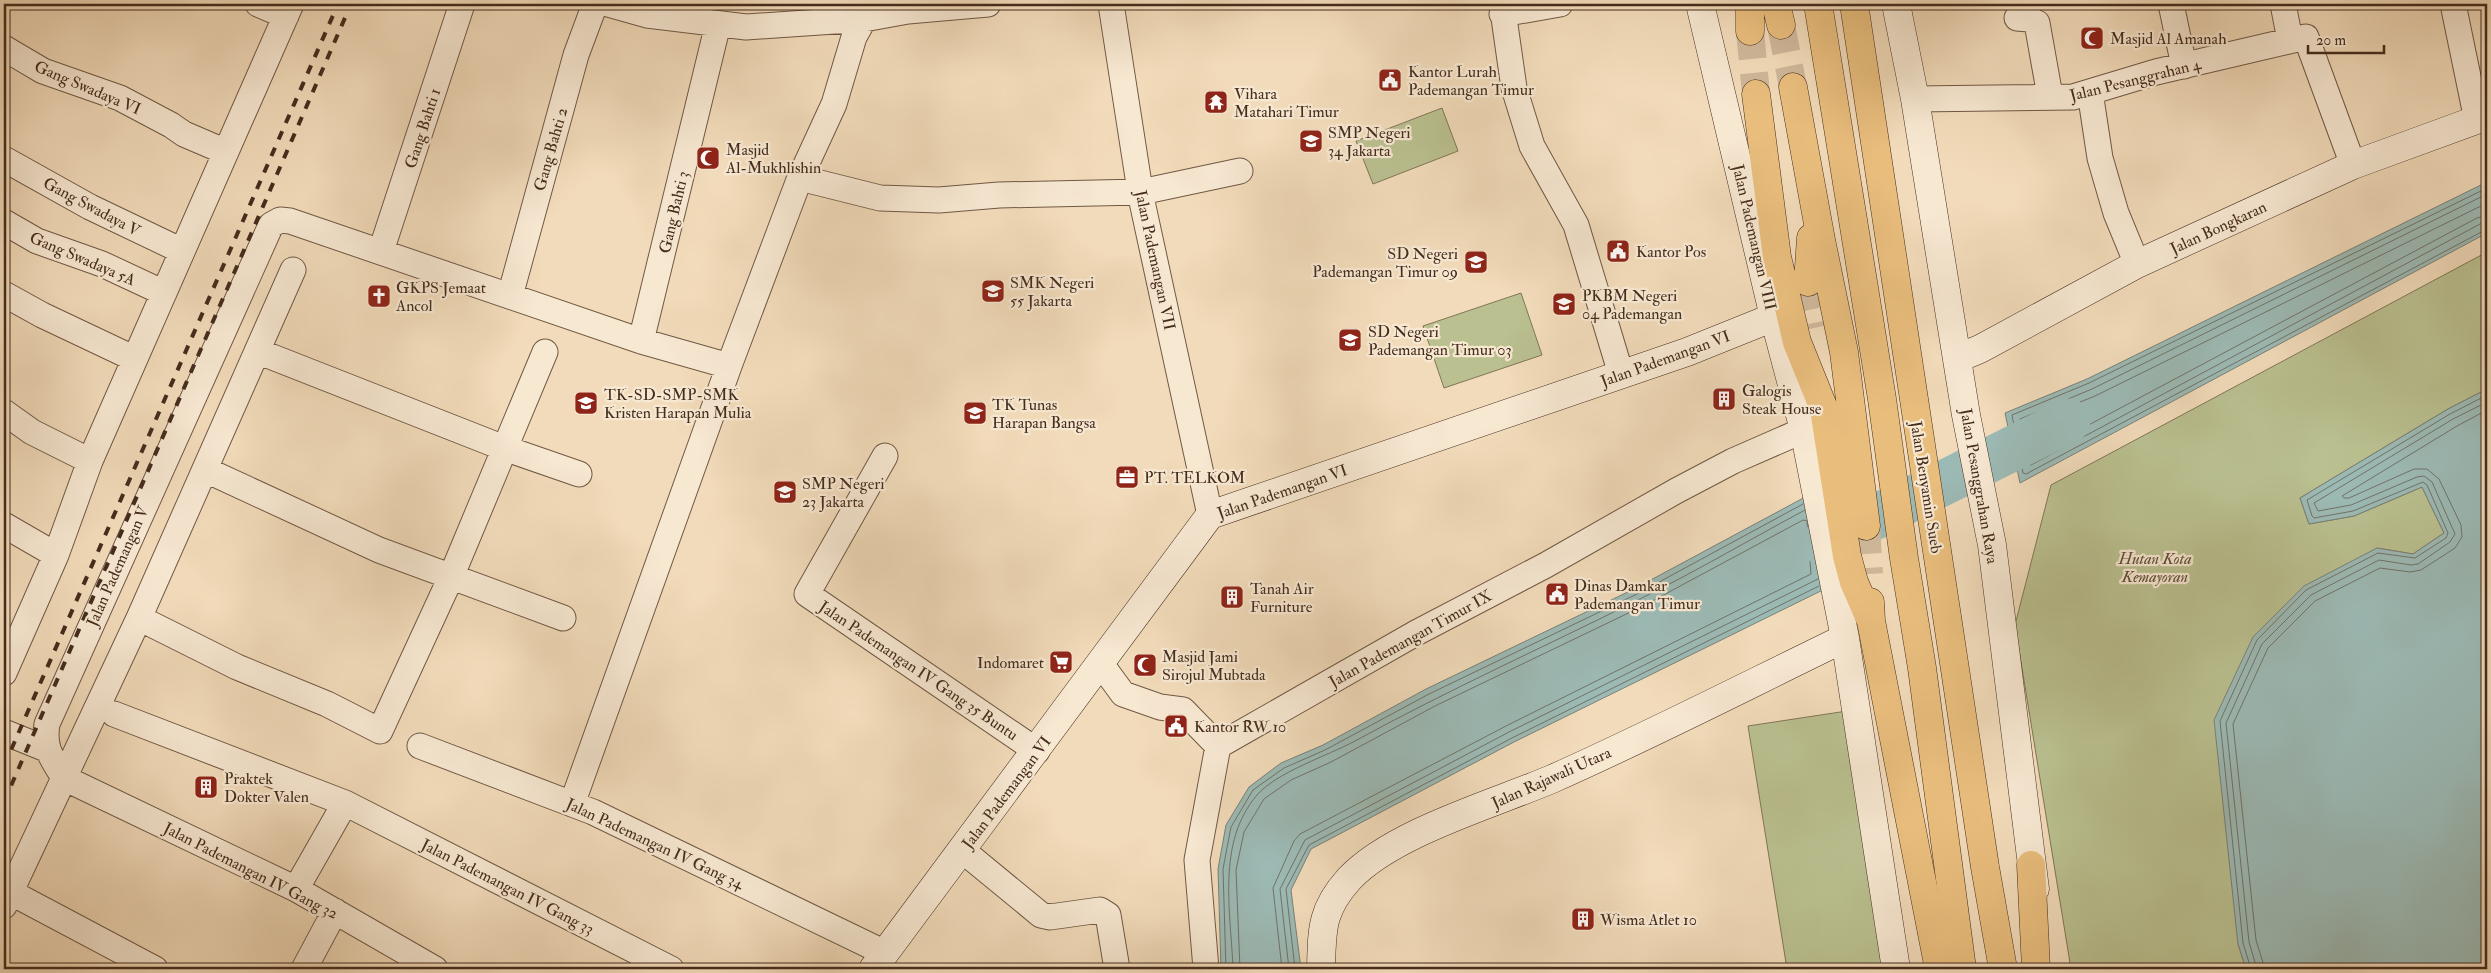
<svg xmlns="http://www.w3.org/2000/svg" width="2491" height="973" viewBox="0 0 2491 973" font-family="'IM FELL Double Pica',serif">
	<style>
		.green { fill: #bac090; stroke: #807656 }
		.water { fill: #9cbab5; stroke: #798178 }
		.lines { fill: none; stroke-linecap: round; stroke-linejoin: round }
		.shore { stroke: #707369; stroke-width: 1 }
		.river { stroke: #9cbab5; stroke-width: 45 }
		.highway-tunnel { stroke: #cfb89b; stroke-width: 28; stroke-dasharray: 28 14; stroke-linecap: butt }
		.street-casing { stroke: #705844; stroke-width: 27 }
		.secondary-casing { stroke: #452c1d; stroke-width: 29 }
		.primary-casing { stroke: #452c1d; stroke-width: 29 }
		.highway-casing { stroke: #452c1d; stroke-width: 29 }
		.street { stroke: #f7e8d2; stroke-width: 25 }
		.secondary { stroke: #f7e8d2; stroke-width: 28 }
		.primary { stroke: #e9be7d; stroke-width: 28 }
		.highway { stroke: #e9be7d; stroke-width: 28 }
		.rail { stroke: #452c1d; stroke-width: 4; stroke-dasharray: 9 9; stroke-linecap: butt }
		.labels { text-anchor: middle; stroke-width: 4.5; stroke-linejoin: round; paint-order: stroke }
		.poi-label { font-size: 16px; fill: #452c1d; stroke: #f7e8d2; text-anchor: start }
		.street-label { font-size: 16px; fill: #452c1d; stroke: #f7e8d2 }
		.park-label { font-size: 16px; font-style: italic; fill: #5c4a34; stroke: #f7e8d2 }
	</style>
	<rect width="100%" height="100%" fill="#f2dbba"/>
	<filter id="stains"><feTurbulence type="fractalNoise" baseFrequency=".004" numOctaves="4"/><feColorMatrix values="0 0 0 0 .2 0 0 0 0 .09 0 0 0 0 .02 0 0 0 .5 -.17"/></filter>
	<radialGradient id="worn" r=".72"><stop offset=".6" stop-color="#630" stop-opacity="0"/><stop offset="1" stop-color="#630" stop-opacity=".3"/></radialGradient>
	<!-- green -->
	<path class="green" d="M1442,108L1458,151L1373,184L1356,141Z
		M2487,252V389L2448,409L2300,498L2309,524L2354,516L2422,487L2444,533L2413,554L2377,548L2238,944L2246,969H2071L2015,625L2051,485Z
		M1521,293L1542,355L1444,388L1423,326Z
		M1847,711L1887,969H1787L1748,726Z"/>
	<!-- water -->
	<path class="water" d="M2487,182V233L2020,483L2005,413L2087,379Z
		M2487,389V443L2485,444L2487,450V969H2246L2238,944L2214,720L2253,637L2304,586L2377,548L2413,554L2444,533L2422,487L2354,516L2309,524L2300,498L2448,409Z
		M1822,488L1833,585L1514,742L1311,849L1291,890L1301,969H1221L1218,869L1226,825L1249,787L1281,763L1323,745L1426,689L1634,589Z"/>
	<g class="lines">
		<!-- shore -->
		<path class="shore" d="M2487,188L2089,383L2012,415L2023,473L2026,474L2487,229
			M2487,194L2092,389L2020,419L2027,464L2031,465L2480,224L2487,223
			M2487,203L2095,396L2028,423L2033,452L2036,453L2477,218L2487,215
			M1226,969L1223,869L1231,827L1253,790L1284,768L1325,750L1429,694L1637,594L1803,504
			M1233,969C1231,912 1216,843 1257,795C1277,772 1327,756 1355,741C1448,690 1544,647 1638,600C1695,572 1749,540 1805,510
			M1240,969L1236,870L1244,832L1264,799L1291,780L1331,762L1435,706L1643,606L1803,520L1807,521
			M1282,969L1273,888L1294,841L1300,834L1506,726L1811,574L1807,523
			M1289,969L1280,889L1305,840L1509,732L1818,579
			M1295,969L1286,889L1309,845L1512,738L1819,586
			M2251,969L2243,943L2220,721L2257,640L2306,590L2378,553L2415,558L2446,538L2448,533L2427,485L2423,482L2353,511L2314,518L2312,516L2307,500L2450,414L2487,395
			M2257,969L2249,942L2226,723L2262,644L2311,595L2379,560L2411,565L2418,564L2450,542L2455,534L2432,482L2424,476L2417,477L2351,505L2318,511L2314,503L2453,419L2487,402
			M2265,969L2256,940L2233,724L2268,648L2315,601L2380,568L2410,572L2421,570L2455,548L2462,537L2461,525L2439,479L2427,469H2414L2349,498H2344L2342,496L2457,426L2487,410"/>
		<!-- river -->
		<path class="river" d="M1823,543L2068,421"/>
		<!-- highway-tunnel -->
		<path class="highway-tunnel" d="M1781,25L1793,87
			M1750,31L1756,94
			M1808,282L1807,296L1814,328
			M1866,526L1869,574"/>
		<!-- street casing -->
		<g class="street-casing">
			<path id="street" d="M258,4L286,16
				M608,4L647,15L746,27L864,19L908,11L988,4
				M1111,4L1141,197L1210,515
				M1502,4L1514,88L1532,146L1576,225L1621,374
				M2171,4L2184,66
				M2283,4L2290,40
				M2453,4L2477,120
				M1502,14L1560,4
				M2017,18L2029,19L2037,23L2050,96
				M4,48L43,71L120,98L171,125L184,134L226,152
				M2090,92L2100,158L2116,213L2137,264
				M1915,99L2073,97L2156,72L2306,37L2353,165
				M4,159L90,207L182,251
				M799,180H808L880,198L939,200L999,195L1141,192L1240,171
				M4,222L37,241L102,264L164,293
				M381,251L462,4
				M4,294L42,315L135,359
				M510,296L576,55L595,4
				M641,341L718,24
				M257,351L504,448L579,474
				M4,412L32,432L90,461
				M885,456L807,594L1037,751
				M206,470L379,550L563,618
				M4,525L56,555
				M139,618L237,667L327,704L380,731L451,577L545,352
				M1101,664L1123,694L1160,707L1183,710L1218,746
				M4,673L56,555L90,461L291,4
				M114,714L345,803L671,969
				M4,732L46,749
				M420,746L593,812L885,953
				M64,778C52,758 43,749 47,724L271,225L280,220L290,221L641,341L729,366
				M64,778L296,889L435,969
				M572,804L729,366L799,180L834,104L854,37L864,19
				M962,850L1041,915L1050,917L1100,910L1108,915L1117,969
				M296,889L345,803
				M10,892L155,969
				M4,906L139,618L293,270
				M304,969L335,911
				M1206,969L1197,860L1218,746L1416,633L1546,565L1676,491L1733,461L1804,430"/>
		</g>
		<!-- secondary casing -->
		<g class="secondary-casing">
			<path id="secondary" d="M1700,4L1774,317L1804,430L1845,638L1896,969
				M1896,4L1915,99L1966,415L1992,545L2035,889
				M1958,358L1980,349L2137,264L2353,165L2487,116
				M873,969L1210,515L1687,352L1774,317
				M1321,969C1322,930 1321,910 1349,879C1392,833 1493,804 1552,779C1651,735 1748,685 1845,638"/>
		</g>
		<!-- primary casing -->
		<g class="primary-casing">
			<path id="primary" d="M1818,4L1882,399L1904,558L1922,668L1962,969
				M1854,4L1985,867L2003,969
				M2031,865L2036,969"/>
		</g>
		<!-- highway casing -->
		<g class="highway-casing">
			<path id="highway" d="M1776,4L1781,25
				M1750,31V4
				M1793,87L1821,240L1844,352L1866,526
				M1756,94L1777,257L1797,342L1824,409L1847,556L1854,582L1871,621
				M1808,282L1811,238
				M1870,602L1871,621L1939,969"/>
		</g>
		<!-- street -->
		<use href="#street" class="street"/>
		<!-- secondary -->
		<use href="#secondary" class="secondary"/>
		<!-- primary -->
		<use href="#primary" class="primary"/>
		<!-- highway -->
		<use href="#highway" class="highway"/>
		<!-- rail -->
		<path class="rail" d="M4,766L338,4
			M4,802L351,4"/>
	</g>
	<!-- icons -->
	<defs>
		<g id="mosque-square" transform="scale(1.25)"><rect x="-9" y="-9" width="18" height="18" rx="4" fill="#8f2418" stroke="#f7e8d2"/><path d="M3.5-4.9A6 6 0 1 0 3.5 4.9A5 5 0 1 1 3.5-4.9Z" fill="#fff"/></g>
		<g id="civic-square" transform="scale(1.25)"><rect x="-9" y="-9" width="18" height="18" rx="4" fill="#8f2418" stroke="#f7e8d2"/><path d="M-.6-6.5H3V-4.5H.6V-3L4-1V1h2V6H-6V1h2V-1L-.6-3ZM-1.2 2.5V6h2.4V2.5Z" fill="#fff"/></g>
		<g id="temple-square" transform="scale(1.25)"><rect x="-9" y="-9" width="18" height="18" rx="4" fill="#8f2418" stroke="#f7e8d2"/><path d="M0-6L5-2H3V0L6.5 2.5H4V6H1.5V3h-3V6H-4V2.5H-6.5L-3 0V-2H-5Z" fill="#fff"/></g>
		<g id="school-square" transform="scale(1.25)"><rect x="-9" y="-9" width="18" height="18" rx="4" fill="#8f2418" stroke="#f7e8d2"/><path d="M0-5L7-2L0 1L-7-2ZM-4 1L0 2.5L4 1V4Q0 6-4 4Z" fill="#fff"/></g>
		<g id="church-square" transform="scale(1.25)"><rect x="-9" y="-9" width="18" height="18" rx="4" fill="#8f2418" stroke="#f7e8d2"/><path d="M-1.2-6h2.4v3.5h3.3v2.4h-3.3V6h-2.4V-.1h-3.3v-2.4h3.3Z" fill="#fff"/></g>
		<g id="building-square" transform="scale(1.25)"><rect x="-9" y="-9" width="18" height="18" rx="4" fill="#8f2418" stroke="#f7e8d2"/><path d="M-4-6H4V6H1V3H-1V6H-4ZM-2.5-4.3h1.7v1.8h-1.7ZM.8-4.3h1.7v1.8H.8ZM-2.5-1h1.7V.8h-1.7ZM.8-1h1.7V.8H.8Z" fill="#fff"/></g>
		<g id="office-square" transform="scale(1.25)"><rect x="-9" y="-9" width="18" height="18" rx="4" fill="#8f2418" stroke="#f7e8d2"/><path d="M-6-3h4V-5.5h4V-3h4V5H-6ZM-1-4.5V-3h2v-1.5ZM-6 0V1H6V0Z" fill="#fff"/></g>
		<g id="supermarket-square" transform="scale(1.25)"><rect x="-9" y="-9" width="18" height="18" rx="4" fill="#8f2418" stroke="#f7e8d2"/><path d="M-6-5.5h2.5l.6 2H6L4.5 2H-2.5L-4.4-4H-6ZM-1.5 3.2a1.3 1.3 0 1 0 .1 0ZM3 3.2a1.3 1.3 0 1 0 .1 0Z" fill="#fff"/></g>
	</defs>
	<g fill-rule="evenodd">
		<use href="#mosque-square" x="2092" y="38"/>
		<use href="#civic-square" x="1390" y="80"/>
		<use href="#temple-square" x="1216" y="102"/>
		<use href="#school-square" x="1311" y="141"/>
		<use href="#mosque-square" x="708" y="158"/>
		<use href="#civic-square" x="1618" y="251"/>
		<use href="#school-square" x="1476" y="262"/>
		<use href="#school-square" x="993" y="291"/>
		<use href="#church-square" x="379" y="296"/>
		<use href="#school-square" x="1564" y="304"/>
		<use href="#school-square" x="1350" y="340"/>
		<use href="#building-square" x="1724" y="399"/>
		<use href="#school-square" x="586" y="403"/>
		<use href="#school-square" x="975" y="413"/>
		<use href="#office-square" x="1127" y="477"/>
		<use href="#school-square" x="785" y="492"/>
		<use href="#civic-square" x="1557" y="594"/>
		<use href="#building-square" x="1232" y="597"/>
		<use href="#supermarket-square" x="1061" y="662"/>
		<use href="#mosque-square" x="1145" y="665"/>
		<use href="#civic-square" x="1176" y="726"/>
		<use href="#building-square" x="206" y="787"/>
		<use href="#building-square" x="1583" y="919"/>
	</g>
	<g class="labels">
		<!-- poi labels -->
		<g class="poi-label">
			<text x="2110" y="44">Masjid Al Amanah</text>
			<text x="1408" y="77">Kantor Lurah<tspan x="1408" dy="18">Pademangan Timur</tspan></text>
			<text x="1234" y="99">Vihara<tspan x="1234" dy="18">Matahari Timur</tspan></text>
			<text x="1328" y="138">SMP Negeri<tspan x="1328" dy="18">34 Jakarta</tspan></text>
			<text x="726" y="155">Masjid<tspan x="726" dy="18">Al-Mukhlishin</tspan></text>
			<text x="1636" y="257">Kantor Pos</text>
			<text x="1458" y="259" text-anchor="end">SD Negeri<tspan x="1458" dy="18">Pademangan Timur 09</tspan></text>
			<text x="1010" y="288">SMK Negeri<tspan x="1010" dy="18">55 Jakarta</tspan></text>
			<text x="396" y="293">GKPS Jemaat<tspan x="396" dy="18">Ancol</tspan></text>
			<text x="1582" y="301">PKBM Negeri<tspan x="1582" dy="18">04 Pademangan</tspan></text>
			<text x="1368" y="337">SD Negeri<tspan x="1368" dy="18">Pademangan Timur 03</tspan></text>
			<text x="1742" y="396">Galogis<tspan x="1742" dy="18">Steak House</tspan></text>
			<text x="604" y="400">TK-SD-SMP-SMK<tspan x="604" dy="18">Kristen Harapan Mulia</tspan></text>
			<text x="992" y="410">TK Tunas<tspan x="992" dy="18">Harapan Bangsa</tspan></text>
			<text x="1144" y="483">PT. TELKOM</text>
			<text x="802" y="489">SMP Negeri<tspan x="802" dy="18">23 Jakarta</tspan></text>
			<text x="1574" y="591">Dinas Damkar<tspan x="1574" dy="18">Pademangan Timur</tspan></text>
			<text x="1250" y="594">Tanah Air<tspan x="1250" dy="18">Furniture</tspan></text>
			<text x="1162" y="662">Masjid Jami<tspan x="1162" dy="18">Sirojul Mubtada</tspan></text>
			<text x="1044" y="668" text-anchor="end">Indomaret</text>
			<text x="1194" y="732">Kantor RW 10</text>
			<text x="224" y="784">Praktek<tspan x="224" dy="18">Dokter Valen</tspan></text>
			<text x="1600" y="925">Wisma Atlet 10</text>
		</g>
		<!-- street labels -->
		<g class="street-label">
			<text transform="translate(2135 79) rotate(-14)" y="6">Jalan Pesanggrahan 4</text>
			<text transform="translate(88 87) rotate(23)" y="6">Gang Swadaya VI</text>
			<text transform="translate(422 128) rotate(-72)" y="6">Gang Bahti 1</text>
			<text transform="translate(550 149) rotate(-74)" y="6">Gang Bahti 2</text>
			<text transform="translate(92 206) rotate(28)" y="6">Gang Swadaya V</text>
			<text transform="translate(673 212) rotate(-77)" y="6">Gang Bahti 3</text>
			<text transform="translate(2218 227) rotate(-25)" y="6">Jalan Bongkaran</text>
			<text transform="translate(1755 237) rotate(77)" y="6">Jalan Pademangan VIII</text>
			<text transform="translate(83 258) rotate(23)" y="6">Gang Swadaya 5A</text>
			<text transform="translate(1156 260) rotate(78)" y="6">Jalan Pademangan VII</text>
			<text transform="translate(1665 358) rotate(-20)" y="6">Jalan Pademangan VI</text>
			<text transform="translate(1980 486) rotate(80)" y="6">Jalan Pesanggrahan Raya</text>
			<text transform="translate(1927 487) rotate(81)" y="6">Jalan Benyamin Sueb</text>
			<text transform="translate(1282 491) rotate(-19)" y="6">Jalan Pademangan VI</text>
			<text transform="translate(117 566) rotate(-66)" y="6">Jalan Pademangan V</text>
			<text transform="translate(1410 638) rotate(-29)" y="6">Jalan Pademangan Timur IX</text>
			<text transform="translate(919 670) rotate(34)" y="6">Jalan Pademangan IV Gang 35 Buntu</text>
			<text transform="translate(1551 777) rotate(-24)" y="6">Jalan Rajawali Utara</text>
			<text transform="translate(1006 792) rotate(-53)" y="6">Jalan Pademangan VI</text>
			<text transform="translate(655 843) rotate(25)" y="6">Jalan Pademangan IV Gang 34</text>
			<text transform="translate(251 870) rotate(27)" y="6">Jalan Pademangan IV Gang 32</text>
			<text transform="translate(508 886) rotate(27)" y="6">Jalan Pademangan IV Gang 33</text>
		</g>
		<!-- park labels -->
		<g class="park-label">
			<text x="2155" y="564">Hutan Kota<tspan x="2155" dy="18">Kemayoran</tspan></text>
		</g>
	</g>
	<!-- margin -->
	<rect width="2491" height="973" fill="none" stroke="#f2dbba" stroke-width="20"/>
	<rect x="5" y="5" width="2481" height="963" fill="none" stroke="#452c1d" stroke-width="2.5"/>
	<rect x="10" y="10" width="2471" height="953" fill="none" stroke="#452c1d"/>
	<!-- scale -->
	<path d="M2308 45v8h76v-8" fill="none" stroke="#452c1d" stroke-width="2.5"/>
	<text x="2316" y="45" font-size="15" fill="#452c1d" stroke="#f7e8d2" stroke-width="4" paint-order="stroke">20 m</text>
	<rect width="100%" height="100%" filter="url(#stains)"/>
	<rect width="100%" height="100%" fill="url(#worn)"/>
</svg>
